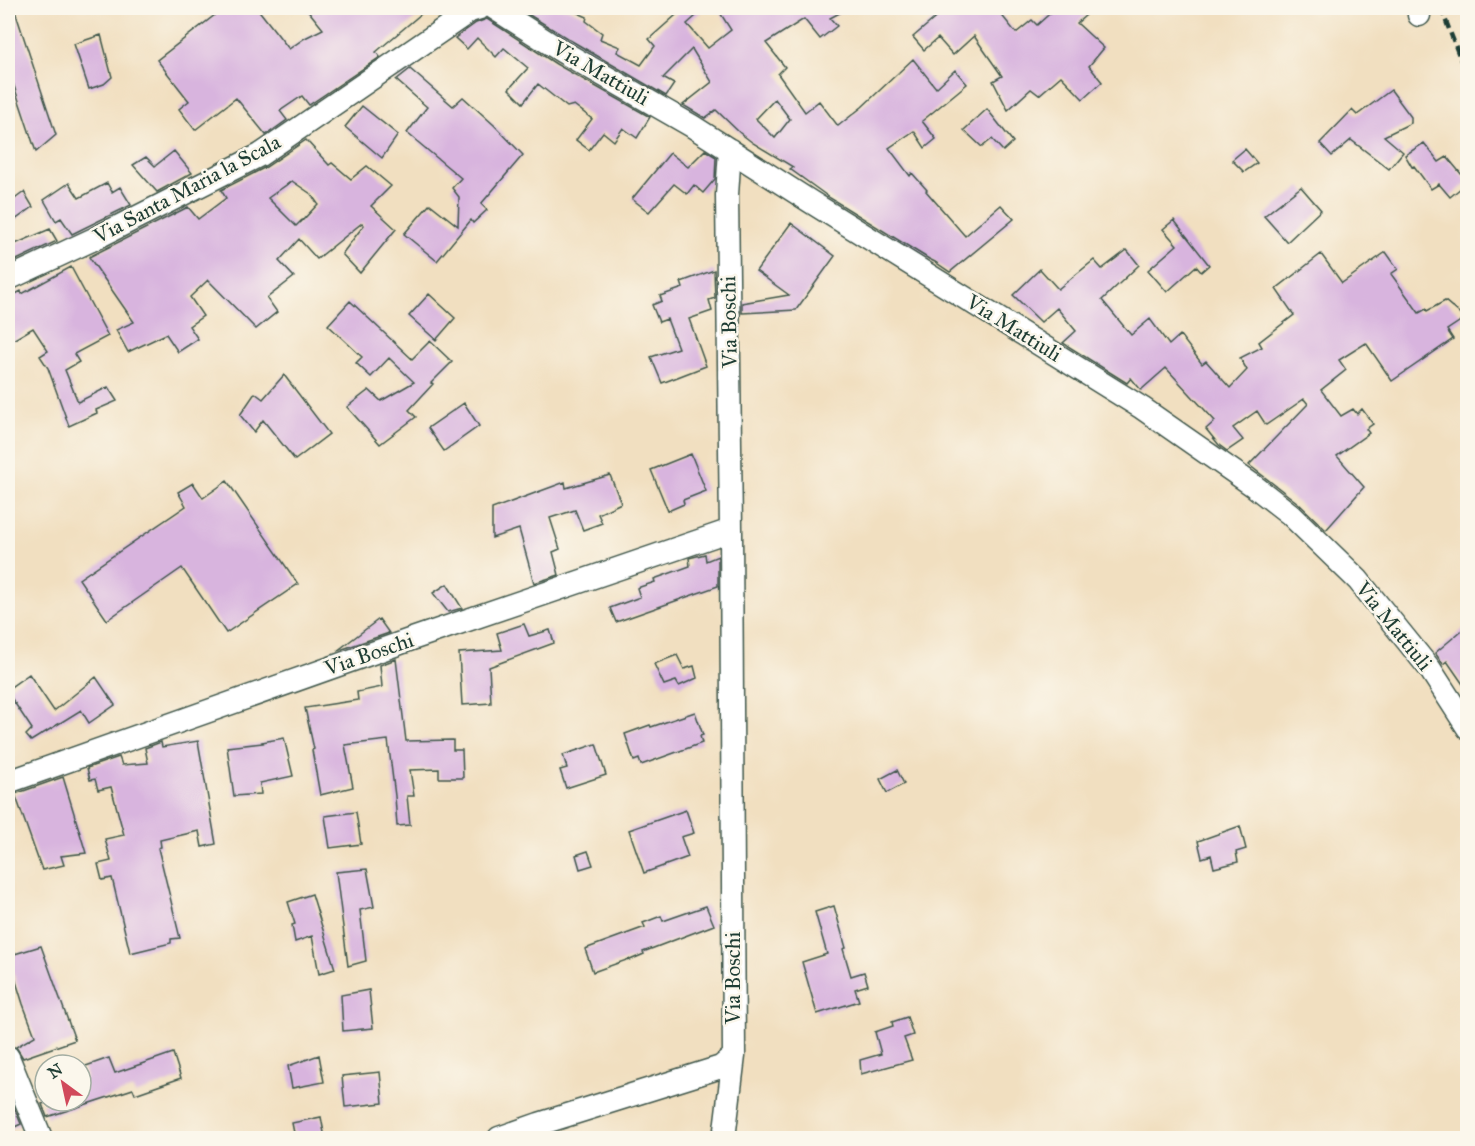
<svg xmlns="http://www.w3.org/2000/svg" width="1475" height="1146" viewBox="0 0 1475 1146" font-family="'IM FELL Great Primer',serif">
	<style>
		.building { fill: #d8b4de; fill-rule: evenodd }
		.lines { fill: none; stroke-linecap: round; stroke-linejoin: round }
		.minor-casing { stroke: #3e5549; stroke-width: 25 }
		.minor { stroke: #fff; stroke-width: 22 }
		.rail { stroke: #1f3d34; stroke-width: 4.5; stroke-dasharray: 9 4.5; stroke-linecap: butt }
		.labels { text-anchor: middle; stroke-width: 5; stroke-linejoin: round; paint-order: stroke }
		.street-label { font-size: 21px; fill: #1f3d34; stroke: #fbf7ec }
	</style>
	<rect width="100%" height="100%" fill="#fbf7ec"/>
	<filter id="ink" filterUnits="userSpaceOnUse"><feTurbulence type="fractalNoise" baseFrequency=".0167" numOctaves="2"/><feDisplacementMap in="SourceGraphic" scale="12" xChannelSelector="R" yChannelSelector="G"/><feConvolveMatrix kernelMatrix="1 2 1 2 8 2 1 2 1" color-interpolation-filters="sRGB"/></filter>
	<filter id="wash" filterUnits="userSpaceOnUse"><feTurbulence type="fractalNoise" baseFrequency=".008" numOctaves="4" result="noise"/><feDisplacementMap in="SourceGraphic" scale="24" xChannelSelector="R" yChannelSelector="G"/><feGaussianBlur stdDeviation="1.35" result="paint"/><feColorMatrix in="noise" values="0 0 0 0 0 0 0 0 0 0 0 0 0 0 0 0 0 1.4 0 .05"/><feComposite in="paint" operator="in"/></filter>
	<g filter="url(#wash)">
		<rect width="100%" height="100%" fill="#f1dfc0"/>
		<g id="blocks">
			<!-- building -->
			<path class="building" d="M8,8H14L56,135L36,152L8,68Z
				M224,8H257L289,49L305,38L323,29L306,8H428L376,52L380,57L309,105L302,96L280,111L287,120L266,135L236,98L195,130L179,109L189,101L157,60Z
				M518,8H567L587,17L586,21L602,33L600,39L620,47L617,52L641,65L655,46L649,39L684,8H705L687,24L708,48L731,30L717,8H849L830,18L837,26L820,39L804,19L766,43L785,67L778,74L805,112L819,101L838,126L862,107L913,59L936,88L955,70L967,84L922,121L936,139L925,148L914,131L889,148L910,176L912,173L927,190L926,191L965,236L1001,205L1014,219L950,272L935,262L929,259L830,198L790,169L793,167L753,143L740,133L716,110L705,118L683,105L712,82L692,49L663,78L674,84L666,96L570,40ZM775,99L790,119L775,138L756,119Z
				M947,8H996L1016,33L1032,20L1037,25L1056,8H1094L1077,23L1104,48L1089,66L1102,82L1083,99L1061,76L1039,95L1031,89L1008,110L993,81L1002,76L974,36L953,55L938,38L924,50L913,37Z
				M487,19L556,64L650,117L637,138L623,128L614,141L603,132L589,150L576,140L592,119L574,105L567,107L538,84L523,103L509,89L528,68L504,48L496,57L477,38L467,49L455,38L476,23Z
				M101,35L112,77L104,84L89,89L74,44Z
				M410,69L453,106L463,97L494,125L523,155L481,204L487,210L473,223L471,220L437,261L404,234L430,204L458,226L459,197L452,188L461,178L407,133L427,107L396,80Z
				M1391,90L1411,117V123L1384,136L1403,152L1389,169L1351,140L1332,156L1320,143L1352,110L1357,115Z
				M362,106L398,135L382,158L345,127Z
				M987,109L1013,142L1003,151L992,139L982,147L964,130Z
				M306,140L329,165L332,163L351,179L367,166L391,186L371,206L396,229L360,273L342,254L364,225L362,223L317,259L299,239L279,261L294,277L267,298L277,312L256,329L208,280L190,297L203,316L189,326L198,339L178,352L166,334L128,352L116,330L134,322L89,257L188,207L198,219L226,198L221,190L266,167ZM292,181L311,194L318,204L301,222V221L296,226L268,198Z
				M1424,143L1439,162L1447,157L1467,181V183L1450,197L1439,184L1431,189L1414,166L1412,167L1405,155Z
				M1245,149L1257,163L1244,172L1232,160Z
				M705,150L716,157L715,179L703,193L694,185L687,194L674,184L649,212L632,199L670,153L688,167Z
				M174,151L192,173L157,192L133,165L146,157L155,166Z
				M69,183L79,198L107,183L112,192L120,187L131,205L72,234L61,218L56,221L44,200Z
				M1301,187L1321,210L1287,242L1264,216Z
				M24,192L33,207L8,225V204Z
				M1174,220L1209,265L1201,272L1196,266L1167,292L1148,270L1177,245L1163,229Z
				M791,223L835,256L796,310L742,313V303L789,295L756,271Z
				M50,229L57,241L8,264V247Z
				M1127,250L1139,265L1102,300L1131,335L1150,319L1169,345L1180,335L1202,364L1206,361L1230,388L1247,370L1240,358L1262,347L1259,342L1294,315L1276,289L1321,254L1342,283L1386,252L1398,269L1391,274L1419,313L1426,309L1427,311L1445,301L1465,318L1447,330L1453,339L1392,381L1366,343L1339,360L1346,370L1321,390L1341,416L1353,409L1357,414L1362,409L1373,424L1366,429L1369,433L1337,456L1364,487L1326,530L1298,503L1249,465L1308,404L1304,399L1266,425L1257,411L1233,428L1243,440L1227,451L1219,445L1206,429L1215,421L1166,368L1141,390L1131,378L1127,383L1063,343L1076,331L1057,308L1041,322L1013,295L1040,269L1058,289L1094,260L1102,269Z
				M71,267L108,336L74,354L79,362L65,370L78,402L108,387L117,401L96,410L97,413L69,426L48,368L40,356L48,351L33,328L8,343V298L21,291L22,294Z
				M714,270L715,298L709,300L712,311L689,319L706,366L662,383L651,357L678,348L667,319L659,322L652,305L662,301L660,296L683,288L681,282Z
				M429,294L455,318L436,340L409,316Z
				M350,301L412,359L430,341L452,362L431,383L433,384L409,410L416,417L380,444L347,407L369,390L381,401L414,382L389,358L371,377L356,363L362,357L328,325Z
				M284,375L329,434L295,460L263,420L254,432L240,415L255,393L263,399Z
				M464,403L479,426L444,451L428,428Z
				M691,454L706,491L683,500L684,504L668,511L651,470Z
				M610,475L621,503L598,514L602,523L583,530L575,510L550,518L560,549L553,552L559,575L534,583L519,529L492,538V509L565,482L566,488Z
				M227,481L298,584L226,633L182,568L107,620L79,579L186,506L178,492L193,483L203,498Z
				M705,554L706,561L718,556V586L616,622L610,608L640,597L637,588L655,582L654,579L690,566L689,558Z
				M447,584L462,608L448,612L433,593Z
				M379,619L389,633L337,651Z
				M524,624L529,636L550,630L554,643L489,667L491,703L462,705L459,653L502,650L497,633Z
				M1467,626V690L1447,661L1443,664L1435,653Z
				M677,655L684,669L694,666L697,678L679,686L676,681L664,685L654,664Z
				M396,659L406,741L453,740V750H462L463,778H439V769L410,770L414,796H407L410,825L397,826L395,796L388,740L345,745L353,787L320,795L312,750L314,749L305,708L358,700L357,692L382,687L380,665Z
				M29,674L54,711L96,677L115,705L89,723L81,710L31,741L26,735L32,729L8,693V689Z
				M695,712L703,735L700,736L702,743L641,765L639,759L634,761L625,734L650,725L651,727Z
				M284,738L293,776L260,783L261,794L234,796L227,747L263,743L262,742Z
				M198,741L216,844L202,847L199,831L160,840L161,847L158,848L180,938L171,939V943L130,953L112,878L102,880L98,864L111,861L105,839L124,835L111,787L98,790L95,779L90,780L87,768L119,757L122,765L148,763L145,748L161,742L162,747Z
				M596,744L606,775L566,788L560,770L567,768L563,755Z
				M897,770L904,784L887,793L880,779Z
				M63,777L86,853L61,856L64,865L42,870L15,794Z
				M686,810L694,833L681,837L688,857L644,873L629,830Z
				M356,812L361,844L330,848L325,816Z
				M1240,826L1246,849L1236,852L1238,862L1214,868L1211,855L1202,858L1198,841Z
				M588,851L593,865L580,869L576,855Z
				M367,869L374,907L360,910L366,961L348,966L336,872Z
				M312,894L335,969L319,974L312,936L295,942L292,925L295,924L288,902Z
				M706,906L714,925L643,952L644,954L630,960L629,959L593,972L585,949L645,927L643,923L661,916L663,921Z
				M834,906L846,948L843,949L851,976L864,972L868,985L855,989L859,1001L817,1014L802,962L827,954L815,912Z
				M41,946L75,1040L23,1058L16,1047L35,1036L23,1004L8,956Z
				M369,990L373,1028L343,1031L341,995Z
				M907,1017L913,1035L904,1038L912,1060L861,1074L860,1060L881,1054L875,1032L893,1026L892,1022Z
				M173,1053L181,1078L135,1094L133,1089L47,1117L42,1104L51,1101H81V1081L86,1078L83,1067L109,1058L115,1073Z
				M319,1055L324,1082L292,1088L288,1066Z
				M380,1072L383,1103L345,1107L342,1076Z
				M8,1092L21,1124L8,1130Z
				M321,1117L325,1138H295L292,1123Z"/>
		</g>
	</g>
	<g filter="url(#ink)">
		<use href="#blocks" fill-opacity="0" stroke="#3e5549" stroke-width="1.5"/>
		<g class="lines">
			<!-- minor casing -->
			<g class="minor-casing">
				<path id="minor" d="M494,8L563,52L692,126L811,202L1142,408L1254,486L1290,514L1358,580L1430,669L1468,728
					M1419,8V15
					M8,279L96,238L260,155L470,11L480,8
					M8,782L412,639L731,530
					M8,1057L41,1138
					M499,1138L539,1124L721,1067L734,1056
					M724,1138L734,1056L731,530L727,195L730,150"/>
			</g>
			<!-- minor -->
			<use href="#minor" class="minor"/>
			<!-- rail -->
			<path class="rail" d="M1441,8L1468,79"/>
		</g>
	</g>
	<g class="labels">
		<!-- street labels -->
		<g class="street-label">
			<text transform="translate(601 73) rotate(30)" y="7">Via Mattiuli</text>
			<text transform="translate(187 189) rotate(-28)" y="7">Via Santa Maria la Scala</text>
			<text transform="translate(729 322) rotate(-91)" y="7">Via Boschi</text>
			<text transform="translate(1014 328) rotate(32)" y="7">Via Mattiuli</text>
			<text transform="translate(1394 626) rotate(51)" y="7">Via Mattiuli</text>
			<text transform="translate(369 654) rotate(-19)" y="7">Via Boschi</text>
			<text transform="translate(733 978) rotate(-90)" y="7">Via Boschi</text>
		</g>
	</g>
	<!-- margin -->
	<rect width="1475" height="1146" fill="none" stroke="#fbf7ec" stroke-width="30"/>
	<!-- north arrow -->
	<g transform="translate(63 1083) rotate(327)"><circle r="28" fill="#fbf7ec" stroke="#a3ada2" stroke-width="1.5"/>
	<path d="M0-4.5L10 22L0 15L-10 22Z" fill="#d1495b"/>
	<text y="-9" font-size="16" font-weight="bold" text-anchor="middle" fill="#1f3d34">N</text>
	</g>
</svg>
